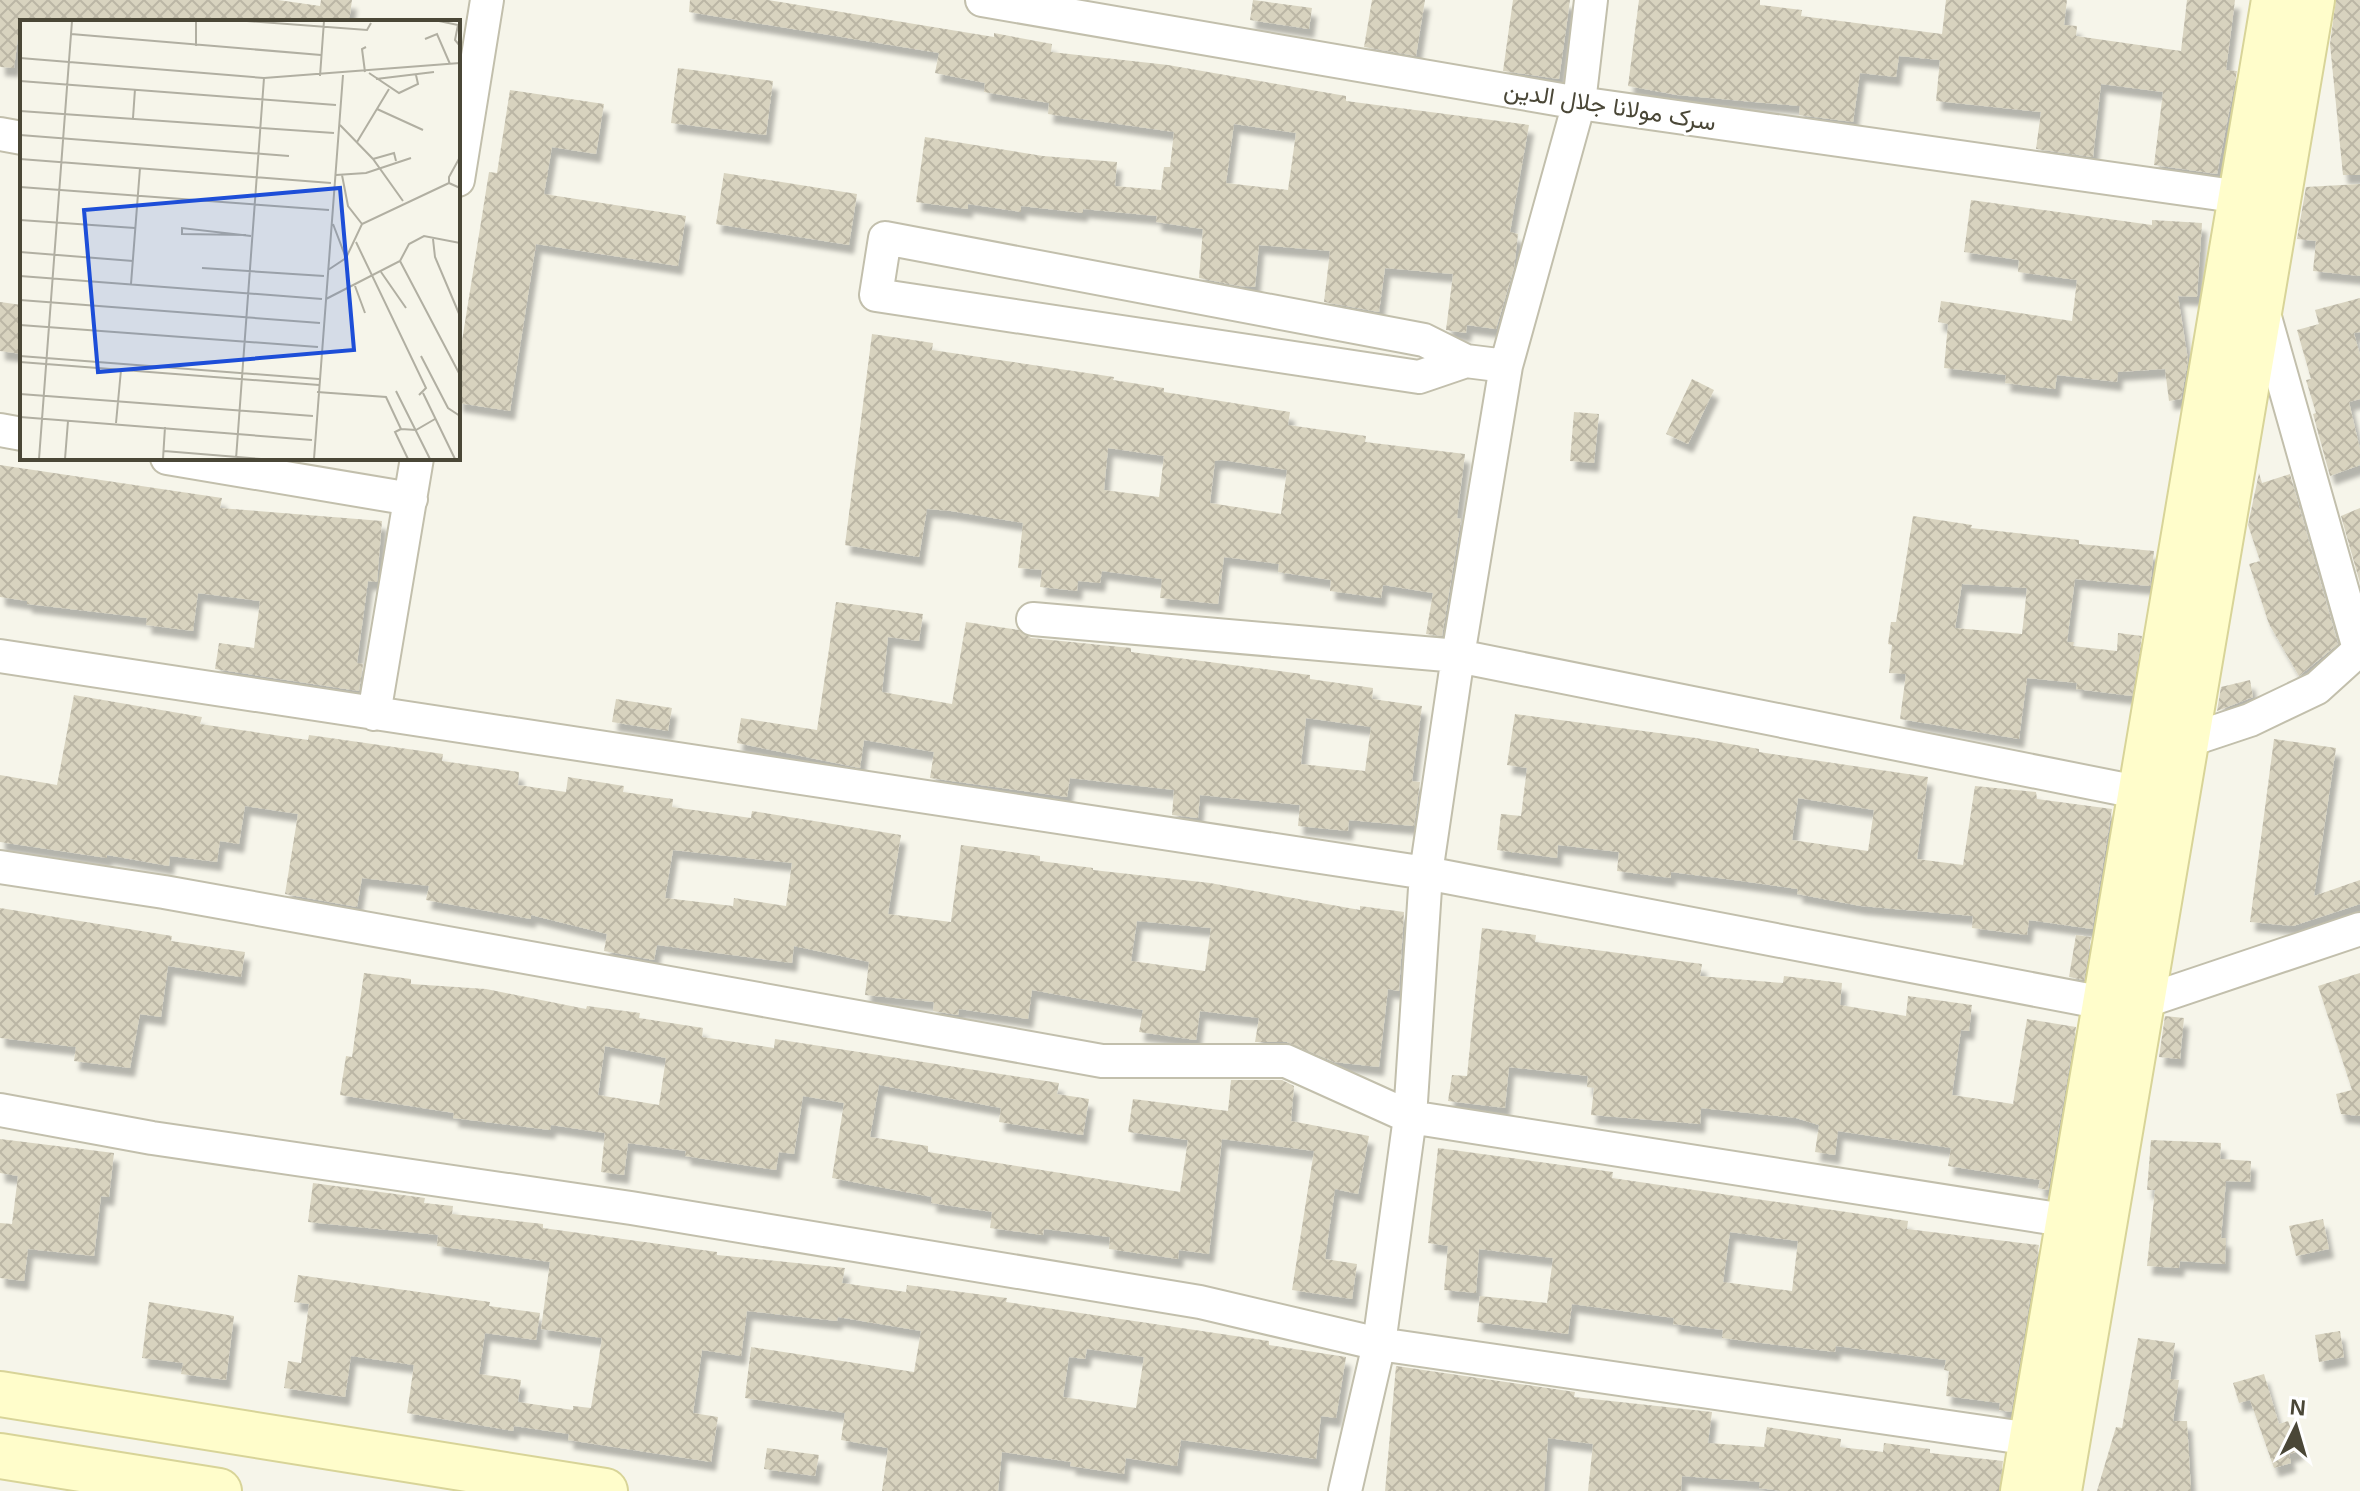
<svg xmlns="http://www.w3.org/2000/svg" width="2360" height="1491" viewBox="0 0 2360 1491" font-family="Helvetica,Vazirmatn,sans-serif">
	<style>
		.building { fill: url(#building-cross-hatch); fill-rule: evenodd; filter: url(#shadow) }
		.lines { fill: none; stroke-linecap: round; stroke-linejoin: round }
		.minor-casing { stroke: #c2bfac; stroke-width: 36 }
		.secondary-casing { stroke: #d8d498; stroke-width: 48 }
		.minor { stroke: #fff; stroke-width: 32 }
		.secondary { stroke: #fffdcb; stroke-width: 44 }
		.labels { text-anchor: middle; stroke-width: 6; stroke-linejoin: round; paint-order: stroke }
		.street-label { font-size: 24px; fill: #4a4737; stroke: #fff }
		.inset-road { fill: none; stroke: #b1afa2; stroke-width: 2 }
		.view { fill: #1d4ed8; fill-opacity: 0.15; stroke: #1d4ed8; stroke-width: 4 }
		.inset-edge { fill: none; stroke: #4a4737; stroke-width: 4 }
	</style>
	<defs>
		<pattern id="building-cross-hatch" width="8" height="8" patternUnits="userSpaceOnUse" patternTransform="scale(2)"><rect width="8" height="8" fill="#d8d3bf"/><path d="M0 0l8 8M0 8l8-8" fill="none" stroke="#bbb6a5"/></pattern>
		<filter id="shadow"><feDropShadow dx="5" dy="9" stdDeviation="2" flood-color="#0004"/></filter>
	</defs>
	<rect width="100%" height="100%" fill="#f6f5ea"/>
	<!-- building -->
	<path class="building" d="M0,0H278L320,6L321,0H352L349,22H20L14,68L0,67Z
		M690,0H768L994,37V33L1052,44L1051,52L1168,65L1346,96V101L1529,125L1510,232L1518,234L1514,268L1496,329L1467,325L1466,333L1446,330L1453,274L1385,268L1379,312L1324,302L1330,251L1259,245L1255,287L1239,286L1199,278L1203,229L1156,222L1157,216L1083,209V213L1021,206V212L968,204V209L916,202L925,137L1043,156L1117,162L1115,186L1161,190L1164,167H1170L1174,132L1048,114L1049,103L984,92L985,83L935,73L939,53L689,12ZM1234,124L1296,133L1288,190L1226,183Z
		M1253,0L1312,8L1309,29L1250,20Z
		M1372,0H1425L1416,56L1364,47Z
		M1513,0H1570L1559,79L1503,71Z
		M1639,0H1760V5L1802,10L1801,16L1942,34L1946,0H2067L2064,25L2077,26L2076,36L2181,51L2187,0H2235L2226,70L2237,71L2217,174L2154,165L2163,92L2101,84L2093,157L2036,149L2041,112L1936,101L1940,60L1899,56L1896,77L1860,73L1853,122L1799,115L1800,106L1677,95L1628,86Z
		M2336,0H2360V175H2343L2330,44Z
		M678,68L773,81L766,135L671,123Z
		M510,90L604,104L596,154L552,147L544,194L686,216L678,266L536,244L510,411L458,403V366L489,172L497,173Z
		M724,173L857,194L849,245L716,224Z
		M2360,184V276L2313,271L2316,241L2297,239L2306,187Z
		M1971,200L2152,225V220L2202,223L2197,297L2178,296L2188,360L2181,399L2169,401L2165,369L2118,372L2117,382L2057,375L2055,389L2005,383L2006,375L1944,368L1948,324L1938,322L1941,301L2072,321L2077,280L2018,272L2019,260L1964,252Z
		M2360,298V332L2354,333L2360,355V399L2349,402L2360,449V465L2330,476L2313,414L2316,413L2306,380L2311,379L2297,330L2319,324L2315,310Z
		M0,302L22,305V354L0,351Z
		M872,334L933,343L932,350L1114,377L1113,380L1164,388V392L1290,412L1288,425L1366,436L1365,442L1465,454L1457,518L1461,519L1442,636L1426,634L1433,593L1383,585L1381,598L1330,591L1331,580L1278,572L1279,564L1224,557L1218,604L1160,598L1162,579L1102,571L1100,583L1078,581L1077,591L1040,587L1042,570L1018,568L1023,523L951,511L927,509L919,557L845,545ZM1108,448L1164,456L1159,497L1104,490ZM1222,460L1287,470L1281,514L1210,503L1215,461Z
		M1692,379L1714,390L1688,444L1666,434Z
		M1574,412L1599,414L1594,463L1570,461Z
		M0,465L222,498L220,508L382,521L377,582L368,581L357,663L363,664L359,691L215,669L219,643L254,648L260,601L198,593L193,631L146,625L147,618L27,604V601L0,597Z
		M2259,473L2262,483L2290,474L2338,644L2299,676L2269,624L2249,564L2260,561L2248,525Z
		M2360,508V583L2341,516Z
		M1913,516L1972,525L1971,528L2079,540V544L2154,551L2150,586L2075,579L2067,642H2074L2073,646L2117,651L2118,633L2142,636L2132,696L2076,689L2077,683L2027,678L2019,739L1900,719L1906,674L1889,673L1892,645L1888,644L1891,622H1896ZM1962,584L2027,588L2022,634L1955,628Z
		M836,602L923,614L919,641L888,637L882,692L952,704L966,622L1019,630L1031,638L1131,648V652L1310,675V679L1373,688L1372,699L1422,706L1412,781L1420,782L1414,826L1349,820L1348,831L1298,826L1300,805L1200,795L1198,818L1172,815L1174,790L1070,778L1067,797L930,778L934,752L864,740L860,768L737,743L741,718L817,730ZM1306,718L1371,727L1365,771L1301,764Z
		M2250,680L2253,697L2217,711L2221,687Z
		M74,695L202,717L200,724L308,740L309,735L443,754L442,761L519,772L518,785L566,792L568,777L624,786L623,792L673,799L672,807L751,818L752,811L901,835L888,914L951,922L961,845L1040,856V861L1093,868V870L1210,883L1360,910V906L1404,912L1399,991L1388,989L1379,1067L1334,1062L1287,1042H1255L1259,1018L1200,1011L1196,1040L1139,1032L1143,1010L1032,990L1028,1019L959,1009L958,1015L933,1011L934,1002L865,995L869,962L794,946L792,963L657,945L654,960L604,951L607,934L531,915V919L426,900L429,886L362,878L357,907L285,894L298,814L245,806L239,844L220,841L217,862L170,856L169,866L107,855V858L0,842V775L57,785ZM673,850L792,863L786,906L734,898L733,906L665,898ZM1137,921L1211,928L1205,971L1131,961Z
		M616,699L672,708L668,731L612,722Z
		M1515,714L1696,738L1759,749V752L1928,777L1917,859L1963,865L1975,786L2036,792L2037,799L2112,809L2092,929L2029,920L2027,935L1972,928L1973,916L1861,906L1797,894L1798,889L1734,880L1671,872V878L1617,871L1619,852L1558,845L1557,858L1497,850L1501,814L1521,816L1527,768L1507,765ZM1798,798L1874,810L1868,851L1792,840Z
		M2274,739L2336,748L2314,896L2360,880V904L2293,926L2250,922Z
		M0,908L172,936L171,941L245,952L241,977L168,966L161,1017L140,1014L130,1068L74,1061L76,1047L0,1038Z
		M1482,928L1536,935L1535,942L1702,964L1700,976L1783,983L1784,976L1842,983L1840,1005L1906,1016L1908,996L1972,1005L1969,1031L1961,1030L1952,1095L2013,1104L2027,1019L2076,1027L2048,1190L2038,1188L2040,1180L1948,1166L1951,1148L1838,1131L1835,1155L1815,1152L1819,1125L1796,1118L1701,1108L1700,1124L1591,1115L1594,1088L1587,1087L1588,1076L1509,1067L1505,1108L1448,1101L1452,1075L1467,1076Z
		M2076,935L2091,937L2084,980L2069,977Z
		M364,973L411,979V984L486,989L586,1009L587,1006L640,1013L639,1018L703,1028L702,1037L774,1048L775,1039L1059,1083L1057,1094L1089,1099L1083,1135L999,1122L1001,1108L879,1085L870,1137L928,1146V1152L1180,1192L1188,1140L1128,1132L1133,1099L1228,1111L1231,1080H1282L1294,1086L1291,1121L1369,1136L1358,1194L1335,1189L1325,1259L1357,1264L1352,1299L1292,1290L1314,1151L1222,1139L1209,1254L1179,1250L1178,1259L1109,1249L1110,1237L1044,1229L1043,1235L990,1228L992,1212L931,1203L932,1197L832,1178L844,1103L803,1096L794,1154L779,1152L776,1170L685,1156L686,1151L628,1143L624,1175L601,1172L605,1133L551,1125L550,1130L453,1118L454,1113L340,1095L346,1056L352,1057ZM605,1046L666,1058L659,1105L598,1095Z
		M2360,973V1116L2341,1114L2336,1094L2352,1090L2318,986Z
		M2165,1016L2184,1018L2180,1059L2159,1057Z
		M0,1139L114,1153L109,1197L101,1196L94,1256L28,1249L24,1281L0,1278V1223L12,1224L18,1176L0,1173Z
		M2151,1140L2221,1143L2220,1159L2251,1161L2250,1182L2226,1181L2221,1238H2226L2225,1264L2180,1261L2179,1268L2147,1266L2155,1190H2147Z
		M1438,1148L1613,1172L1612,1178L1908,1221L1907,1229L2039,1245L2011,1412L1999,1410L2000,1403L1946,1396L1949,1371L1944,1370L1946,1360L1836,1346L1835,1352L1722,1338L1723,1330L1673,1324L1674,1318L1572,1304L1568,1334L1477,1322L1480,1296L1547,1303L1553,1258L1479,1249L1476,1293L1444,1290L1448,1246L1428,1243ZM1730,1232L1798,1241L1792,1291L1723,1282Z
		M313,1183L425,1198L424,1203L453,1206L452,1214L543,1224V1228L717,1252V1255L845,1268L842,1283L906,1292L907,1285L1007,1298L1006,1302L1269,1341V1345L1346,1357L1336,1418L1321,1416L1316,1459L1181,1440L1177,1466L1126,1458L1124,1474L1070,1466L1071,1462L1002,1452L998,1491H882L888,1448L841,1440L845,1413L745,1398L751,1347L914,1372L921,1331L838,1317L837,1321L747,1311L741,1356L702,1350L693,1413L718,1417L711,1462L568,1440L569,1434L514,1426L513,1431L407,1413L414,1365L351,1356L345,1397L284,1388L288,1361L301,1363L309,1304L294,1302L298,1275L490,1302L489,1306L540,1313L536,1340L485,1333L479,1374L521,1380L518,1402L573,1410V1406L591,1408L602,1338L541,1329L550,1262L437,1246L438,1235L308,1222ZM1087,1349L1144,1357L1136,1408L1063,1397L1069,1357L1085,1359Z
		M2323,1219L2329,1249L2296,1256L2289,1226Z
		M149,1302L234,1316L226,1380L181,1374L183,1363L142,1358Z
		M2340,1331L2344,1357L2319,1362L2315,1335Z
		M2138,1338L2175,1343L2170,1379L2179,1380L2173,1421H2187L2191,1491H2097L2116,1427L2122,1428Z
		M1396,1366L1575,1392L1574,1397L1712,1412L1708,1443L1764,1447L1767,1427L1841,1439L1840,1447L1883,1452L1884,1443L1930,1449V1453L2003,1461L1999,1491H1782L1759,1488L1760,1482L1682,1476L1681,1491H1588L1593,1444L1548,1438L1544,1491H1385Z
		M2264,1374L2279,1424L2288,1421L2299,1451L2289,1454L2291,1463L2274,1468L2250,1400L2239,1403L2233,1383Z
		M767,1448L819,1455L815,1476L764,1469Z"/>
	<g class="lines">
		<!-- minor casing -->
		<g class="minor-casing">
			<path id="minor" d="M982,0L1579,103L2241,197
				M0,134L22,138
				M458,180L487,0
				M2263,310L2359,649
				M1466,361L1419,377L876,295L885,238L1424,340L1466,361L1506,366
				M0,430L22,434
				M167,458L411,499
				M1033,619L1458,656L2142,793
				M0,656L1426,873L2104,1003
				M374,714L417,458
				M2184,742L2250,720L2317,688L2360,649
				M0,867L164,892L1102,1061H1286L1410,1117L2070,1221
				M2143,1002L2360,929
				M0,1110L152,1138L631,1208L1200,1302L1379,1344L2031,1439
				M1345,1491L1379,1344L1410,1117L1426,873L1458,656L1506,366L1579,103L1591,0"/>
		</g>
		<!-- secondary casing -->
		<g class="secondary-casing">
			<path id="secondary" d="M0,1394L605,1491
				M0,1456L219,1491
				M2023,1491L2274,0
				M2059,1491L2312,0"/>
		</g>
		<!-- minor -->
		<use href="#minor" class="minor"/>
		<!-- secondary -->
		<use href="#secondary" class="secondary"/>
	</g>
	<g class="labels">
		<!-- street labels -->
		<g class="street-label">
			<text transform="translate(1610 106) rotate(9)" y="8">سرک مولانا جلال الدین</text>
		</g>
	</g>
	<!-- overview -->
	<g transform="translate(20 20)">
		<rect width="440" height="440" fill="#f6f5ea"/>
		<path class="inset-road" d="M227,1L347,10L351,3M419,1L438,5L435,20L440,26M51,14L301,35M405,19L417,14L430,44M176,26V1M0,38L244,58L440,43M345,52L342,29L346,27M349,53L379,73L398,64L396,55M300,56L304,1M356,59L414,52M0,61L316,85M357,89L403,110M0,91L314,113M113,98L115,69M320,105L353,139L383,181M0,115L269,136M337,122L369,69M440,137L429,157V163L440,168M0,139L311,163M353,139L374,133L376,141M316,155L346,153L391,138M322,155L328,186L342,204M0,167L309,190M0,200L115,208M313,204L326,238M226,215L162,214V208L231,216M413,219L415,237L440,296M336,222L406,368L399,375M0,232L113,241M380,241L440,355M182,248L304,256M308,250L326,238L342,204L429,163M361,252L386,288M0,256L302,279M111,264L120,148M335,266L345,293M306,279L380,241L389,224L404,216L440,223M0,280L300,303M0,305L298,327M0,336L299,359M401,336L428,388L440,396M0,342L299,365M376,371L410,439M297,372L366,377L381,409M403,373L435,439M0,374L293,396M0,397L292,420M96,403L101,350M381,409L396,410L415,399M381,409L375,412L388,439M144,431L241,439M19,439L52,1M45,439L48,401M143,439L145,407M216,439L244,58M294,439L323,55"/>
		<path class="view" d="M320,168L334,330L78,352L64,190Z"/>
		<rect width="440" height="440" class="inset-edge"/>
	</g>
	<!-- north arrow -->
	<g transform="translate(2296 1427) rotate(5)" stroke="#ffffff" stroke-width="6" paint-order="stroke">
	<path d="M0-6L14 30L0 20L-14 30Z" fill="#4a4737"/>
	<text y="-12" font-size="22" font-weight="bold" text-anchor="middle" fill="#4a4737">N</text>
	</g>
</svg>
